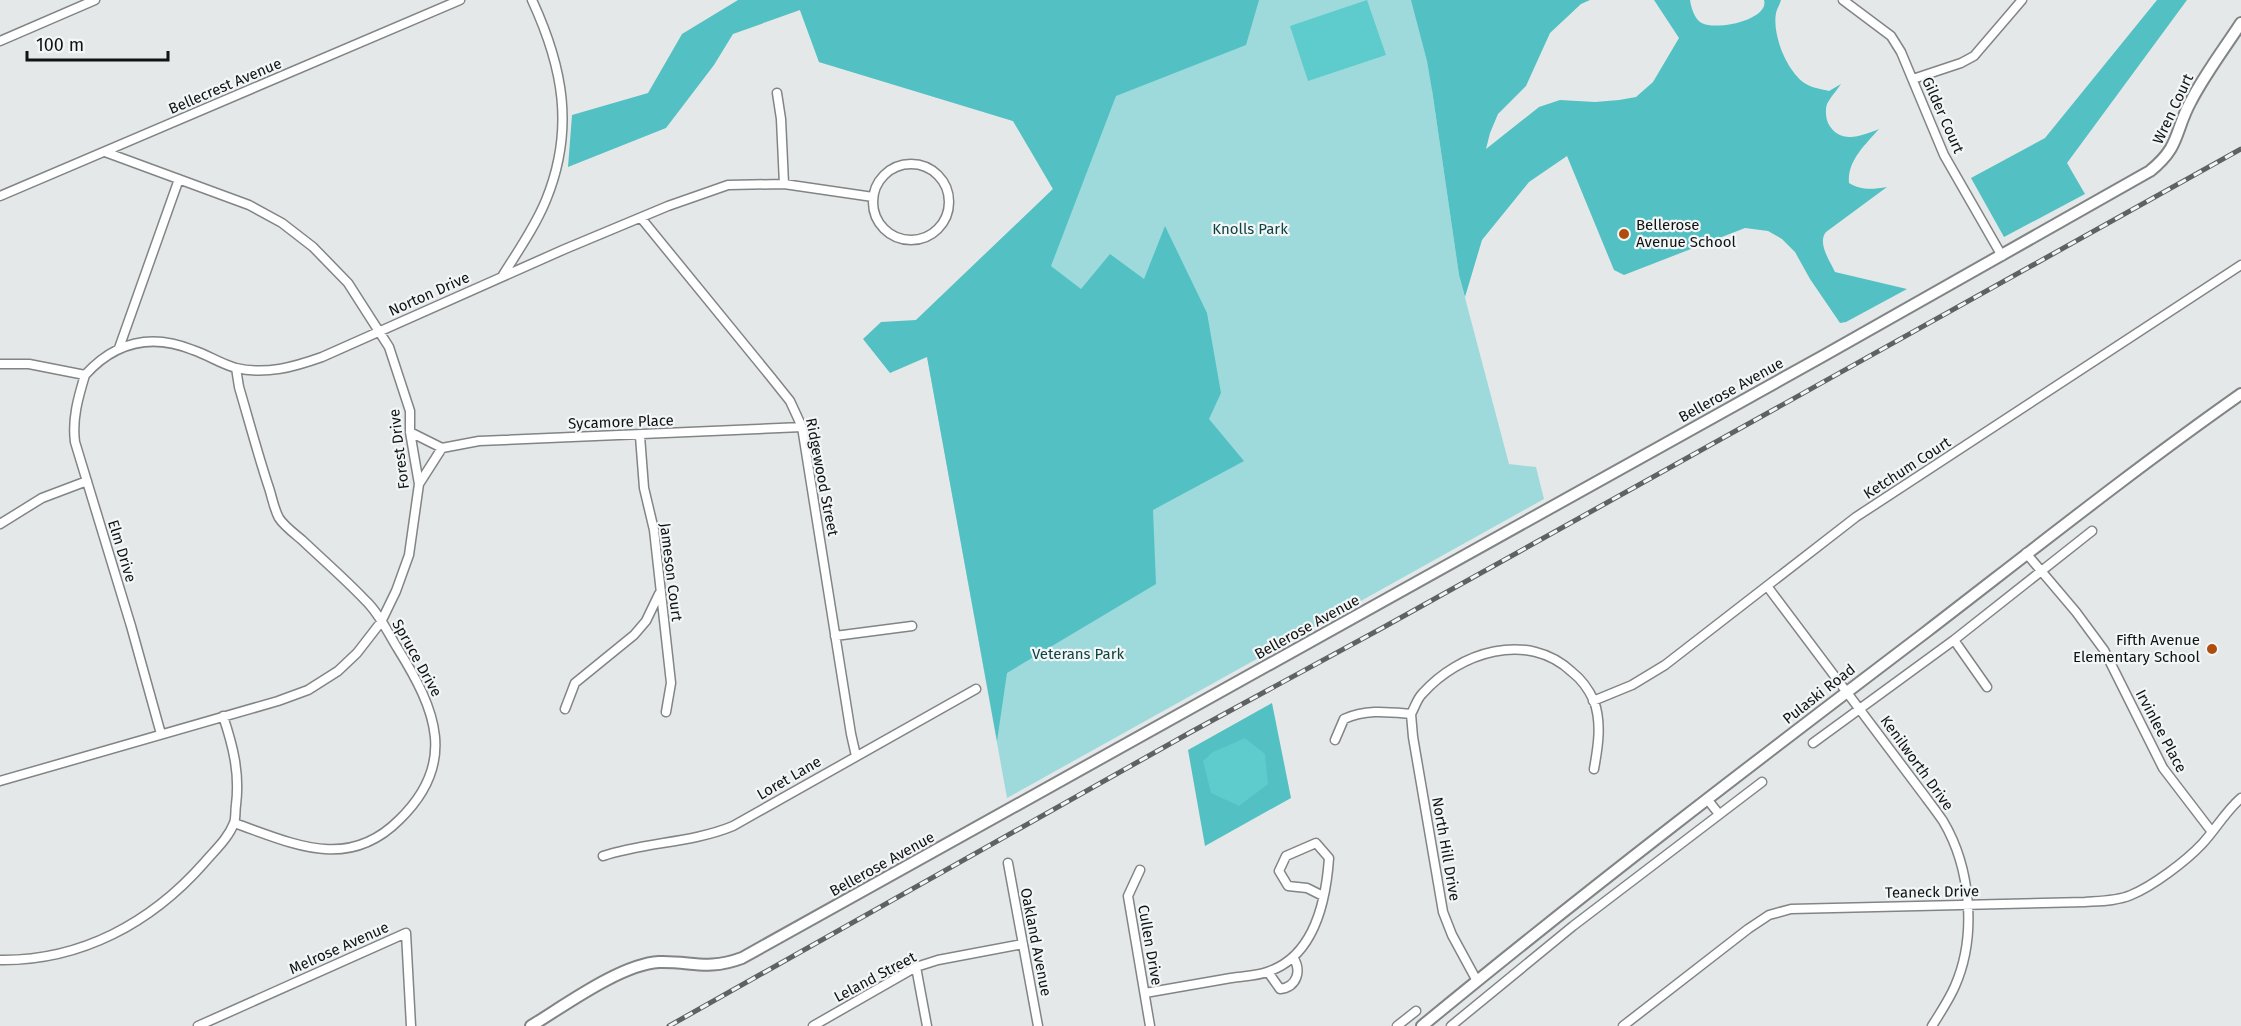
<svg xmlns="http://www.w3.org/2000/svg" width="2241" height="1026" viewBox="0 0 2241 1026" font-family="'Fira Sans',sans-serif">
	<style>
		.green { fill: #9edadb }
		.forest { fill: #53c1c3 }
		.water { fill: #5ecbcd }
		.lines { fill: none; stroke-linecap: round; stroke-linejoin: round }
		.minor-casing { stroke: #818585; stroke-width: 11 }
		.tertiary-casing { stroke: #818585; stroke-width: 14 }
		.secondary-casing { stroke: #818585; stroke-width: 14 }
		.minor { stroke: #fff; stroke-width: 8 }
		.tertiary { stroke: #fff; stroke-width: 10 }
		.secondary { stroke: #fff; stroke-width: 10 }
		.rail-casing { stroke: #606262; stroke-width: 5 }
		.rail { stroke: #f2f6f6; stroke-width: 3; stroke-dasharray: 9; stroke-linecap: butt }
		.poi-dot { fill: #ae4d0d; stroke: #f2f6f6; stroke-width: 2 }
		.labels { text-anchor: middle; stroke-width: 4.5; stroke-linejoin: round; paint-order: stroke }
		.street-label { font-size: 15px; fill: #111212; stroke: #f2f6f6 }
		.poi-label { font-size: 15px; fill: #111212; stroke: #f2f6f6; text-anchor: start }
		.park-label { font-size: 15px; fill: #104344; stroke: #f2f6f6 }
	</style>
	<rect width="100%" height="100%" fill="#e5e8e8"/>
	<!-- green -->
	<path class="green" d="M796,0H1571L1432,90L1459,275L1509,464L1536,467L1544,499L1007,798L927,356L916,320L1053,189L1013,121L819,62Z"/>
	<!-- forest -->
	<path class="forest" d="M738,0H1259L1246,45L1116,96L1051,266L1081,289L1110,254L1144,279L1165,226L1207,313L1221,393L1209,419L1244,461L1153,510L1156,584L1007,673L997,741L927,357L890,373L863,339L881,322L916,320L1053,189L1013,121L819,62L800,10L733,34L714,65L666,128L568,167L572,115L648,93L682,34Z
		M1411,0H1590L1581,4L1550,33L1526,86L1498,114L1490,133L1486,149L1539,107L1560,100L1595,102L1619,100L1636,97L1653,82L1679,38L1654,0H1690C1691,7 1694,17 1700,22C1713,32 1770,20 1764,0H1781C1780,4 1777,9 1776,13C1772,35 1787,72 1806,84C1812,88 1822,89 1829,91L1841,84C1837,90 1830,98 1827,104C1825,110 1826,118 1828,123C1839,145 1862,136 1879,129C1865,145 1847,161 1849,183C1862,191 1873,189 1887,187L1826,232C1817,243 1830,261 1835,272L1907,289L1846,322L1840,323L1810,279L1795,252L1782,239L1768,231L1745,228L1624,275L1614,270L1567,156L1529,182L1482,240L1465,297L1459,275L1432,90L1427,61Z
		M2157,0H2187L2067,163L2085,194L2004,237L1971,178L2045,138Z
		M1272,703L1291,798L1205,846L1188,750Z"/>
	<!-- water -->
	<path class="water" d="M1367,0L1386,55L1308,81L1290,26Z
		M1245,738L1265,754L1268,784L1239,806L1211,793L1203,761L1213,752Z"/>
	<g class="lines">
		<!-- minor casing -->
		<g class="minor-casing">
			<path id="minor" d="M1843,0L1891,36L1901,52L1944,155L2002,256
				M0,41L95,0
				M1913,79L1961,63L1974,56L2022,0
				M777,93L781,119L784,184
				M873 202a38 38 0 1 1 76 0a38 38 0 1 1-76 0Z
				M0,196L460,0
				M641,218L770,376L790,401L802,427L851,734L856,756
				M503,275C518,251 535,227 546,200C575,129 563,67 532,0
				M119,348L179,179
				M0,364H29L85,375C115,342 151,333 193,350C208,355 221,364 236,368C266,375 294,367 322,357L565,249L668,206L728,185L784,184L873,197
				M85,375C78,398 72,419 75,442L131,626L161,734
				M410,432L442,448L479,441L802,427
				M640,436L644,488L654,530L671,683L666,712
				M419,484L442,448
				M0,524L42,498L87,481
				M2026,553L2076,612L2104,650L2163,768L2212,832
				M1767,586L1924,795C1930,803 1937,812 1943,821C1971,868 1977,936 1955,986C1949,1000 1940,1013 1932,1026
				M835,636L912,626
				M1954,640L1987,687
				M1593,701L1632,685L1665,665L1856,517L2241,265
				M565,709L575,683L634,635L646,621L659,594
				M1411,714C1415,707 1417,699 1422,694C1459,652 1528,630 1572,672C1581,679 1589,690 1594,701C1602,723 1598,747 1594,769
				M1411,714L1413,737L1443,912L1452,935L1477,981
				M1335,740L1344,719C1366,709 1388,712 1411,714
				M1813,743L1954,640L2092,531
				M0,781L278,701L308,690L338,671L357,653L381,622L396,591L409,555L419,484L410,432V411L389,347L348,283L313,247L282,223L249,205L105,152
				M1707,799L1719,814
				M234,823C292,843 347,872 399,820C458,763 436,710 398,649C388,633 379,613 365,600C345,579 323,560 302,540C295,534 284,526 279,518C274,509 272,497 269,488C258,455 249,421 239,387L236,368
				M603,856C645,842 692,843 733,826L976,689
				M1008,863L1038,1026
				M1140,870L1128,896L1150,1026
				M0,960C81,961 151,923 204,863C214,851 228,839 234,823C236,818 235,811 236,805C240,773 233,746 223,716
				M916,967L927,1026
				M1268,972L1280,989C1297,987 1302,971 1293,957
				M1145,993C1174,988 1202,983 1231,978C1243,976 1256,976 1267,972C1314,957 1326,901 1329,858L1316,843L1286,856L1279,871L1288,886L1307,888L1323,896
				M198,1026L406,933L411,1026
				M813,1026L916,967L938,960L1023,944
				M1397,1026L1416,1011
				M1451,1026L1573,926L1762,782
				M1623,1026L1748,929L1769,915L1791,909L2085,902C2100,901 2117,901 2131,895C2153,886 2186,861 2202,844C2216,829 2225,812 2241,798"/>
		</g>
		<!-- tertiary casing -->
		<g class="tertiary-casing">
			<path id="tertiary" d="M531,1026C564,1006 621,964 659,962C692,961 707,971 742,958L1823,356L2150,171C2181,146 2174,132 2191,101C2205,74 2224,49 2241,23"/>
		</g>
		<!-- secondary casing -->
		<g class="secondary-casing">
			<path id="secondary" d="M1422,1026C1587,890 1756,761 1926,632C2030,552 2133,470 2241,394"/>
		</g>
		<!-- minor -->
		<use href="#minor" class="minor"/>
		<!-- tertiary -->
		<use href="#tertiary" class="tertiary"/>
		<!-- secondary -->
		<use href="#secondary" class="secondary"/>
		<!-- rail casing -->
		<g class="rail-casing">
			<path id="rail" d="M669,1026L1191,732L1384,627L2241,149"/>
		</g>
		<!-- rail -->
		<use href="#rail" class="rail"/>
	</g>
	<!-- markers -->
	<g class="poi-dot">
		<circle cx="1624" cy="234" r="6"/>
		<circle cx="2212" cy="649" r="6"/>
	</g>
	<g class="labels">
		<!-- street labels -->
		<g class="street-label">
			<text transform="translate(225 86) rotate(-23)" y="5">Bellecrest Avenue</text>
			<text transform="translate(2173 109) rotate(-65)" y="5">Wren Court</text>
			<text transform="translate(1943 115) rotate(66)" y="5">Gilder Court</text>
			<text transform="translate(429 294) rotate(-24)" y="5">Norton Drive</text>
			<text transform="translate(1731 390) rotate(-29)" y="5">Bellerose Avenue</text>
			<text transform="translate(621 422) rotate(-2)" y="5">Sycamore Place</text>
			<text transform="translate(399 449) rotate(-97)" y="5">Forest Drive</text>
			<text transform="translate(1907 468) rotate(-33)" y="5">Ketchum Court</text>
			<text transform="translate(822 477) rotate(79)" y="5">Ridgewood Street</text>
			<text transform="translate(122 551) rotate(73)" y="5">Elm Drive</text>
			<text transform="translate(671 572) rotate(83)" y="5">Jameson Court</text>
			<text transform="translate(1307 627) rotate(-29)" y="5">Bellerose Avenue</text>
			<text transform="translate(417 658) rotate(61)" y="5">Spruce Drive</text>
			<text transform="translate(1819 694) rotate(-38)" y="5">Pulaski Road</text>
			<text transform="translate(2161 731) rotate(62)" y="5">Irvinlee Place</text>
			<text transform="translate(1917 763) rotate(54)" y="5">Kenilworth Drive</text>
			<text transform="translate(789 778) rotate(-30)" y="5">Loret Lane</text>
			<text transform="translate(1446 849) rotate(80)" y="5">North Hill Drive</text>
			<text transform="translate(882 864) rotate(-29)" y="5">Bellerose Avenue</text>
			<text transform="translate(1932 892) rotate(-1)" y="5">Teaneck Drive</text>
			<text transform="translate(1036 942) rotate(79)" y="5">Oakland Avenue</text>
			<text transform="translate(1150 945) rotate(80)" y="5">Cullen Drive</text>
			<text transform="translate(339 948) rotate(-24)" y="5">Melrose Avenue</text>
			<text transform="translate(875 977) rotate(-28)" y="5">Leland Street</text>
		</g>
		<!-- poi labels -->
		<g class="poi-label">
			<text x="1636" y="230">Bellerose<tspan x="1636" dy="17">Avenue School</tspan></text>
			<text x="2200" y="645" text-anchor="end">Fifth Avenue<tspan x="2200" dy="17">Elementary School</tspan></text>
		</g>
		<!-- park labels -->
		<g class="park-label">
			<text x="1250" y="234">Knolls Park</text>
			<text x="1078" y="659">Veterans Park</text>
		</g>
	</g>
	<!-- scale -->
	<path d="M27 51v9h141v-9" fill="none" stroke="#111212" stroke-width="3"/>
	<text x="36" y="51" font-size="18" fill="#111212" stroke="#f2f6f6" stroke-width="4.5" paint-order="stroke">100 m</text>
</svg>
